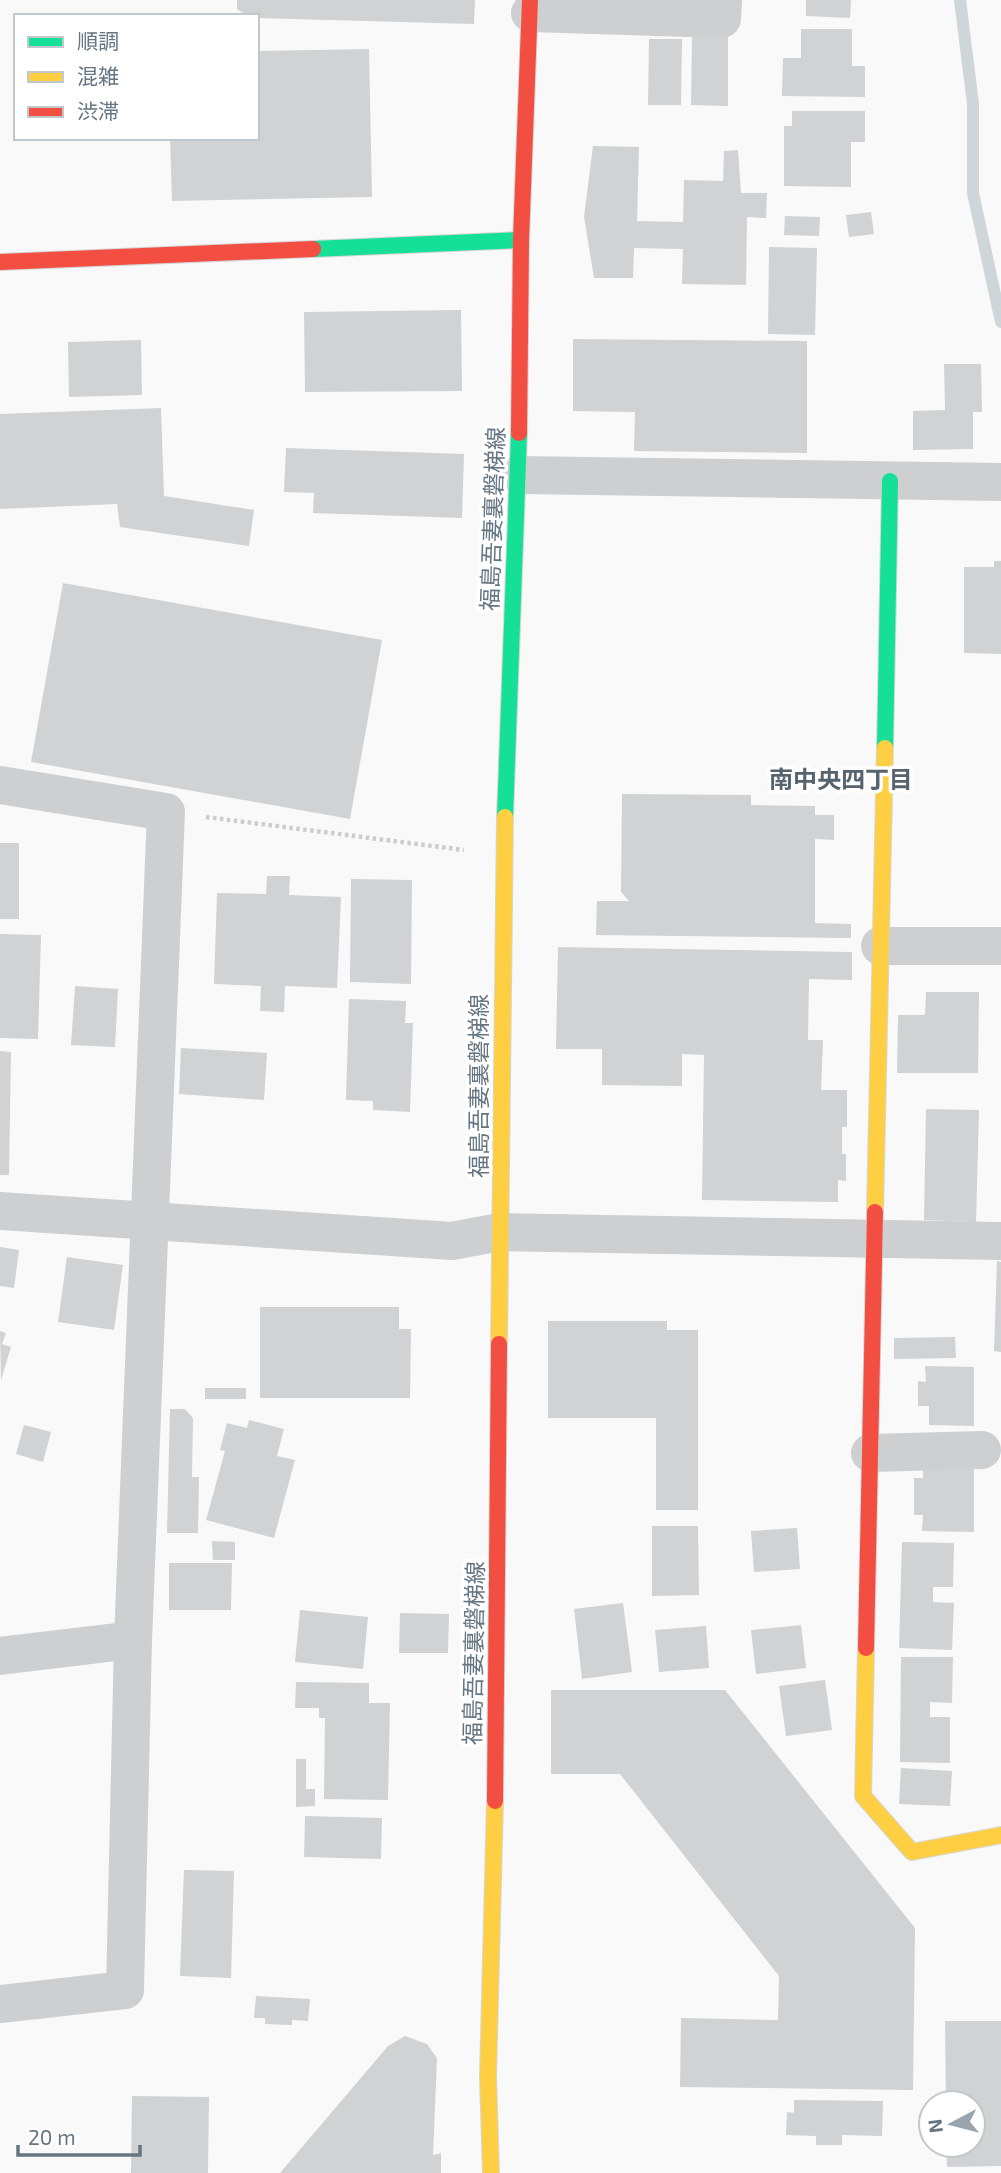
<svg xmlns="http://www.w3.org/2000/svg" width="1001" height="2173" viewBox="0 0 1001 2173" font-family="'Exo 2','Noto Sans JP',sans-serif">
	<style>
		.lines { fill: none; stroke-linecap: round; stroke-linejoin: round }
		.stream { stroke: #ced6d9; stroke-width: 12 }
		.building { fill: #d0d2d3 }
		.fast-casing { stroke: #d5d6d7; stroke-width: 18 }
		.slow-casing { stroke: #d5d6d7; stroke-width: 18 }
		.jam-casing { stroke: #d5d6d7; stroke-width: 18 }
		.path { stroke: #cbcccd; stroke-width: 4.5; stroke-dasharray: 3.5 3.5; stroke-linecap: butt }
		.street { stroke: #cecfd0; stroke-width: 38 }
		.fast { stroke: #16e098; stroke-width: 16 }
		.slow { stroke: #ffcf43; stroke-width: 16 }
		.jam { stroke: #f24e42; stroke-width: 16 }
		.labels { text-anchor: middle; stroke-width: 7; stroke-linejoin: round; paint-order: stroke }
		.street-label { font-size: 23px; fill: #657683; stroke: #fff }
		.neighbourhood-label { font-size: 24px; font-weight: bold; fill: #57646e; stroke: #fff }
	</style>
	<rect width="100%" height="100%" fill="#f9f9f9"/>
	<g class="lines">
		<!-- stream -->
		<path class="stream" d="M960,0L973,104V193L1001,322"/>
	</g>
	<!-- building -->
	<path class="building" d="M237,0H475L474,24L257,18L247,16L237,9Z
		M806,0H851L850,18L806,16Z
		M801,29H852V66H865V97L782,96L783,58H801Z
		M692,36H728V106L691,105Z
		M649,39H682L681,105H648Z
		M369,49L372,197L172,201L170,138H257V51Z
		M792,111H865V142H851V187L784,186V126H792Z
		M593,146L639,147L637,221L683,222L684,180L723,181L724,151L738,150L741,193H767L766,218L747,217L746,285L682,284L683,249L634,248L633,278H594L584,217Z
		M871,212L874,234L849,237L846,215Z
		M785,216L820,217L819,236L784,235Z
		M769,247L817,248L815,335L768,334Z
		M461,310L462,391L305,392L304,312Z
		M573,339L807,341V453L634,451L635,412L573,411Z
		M141,340L142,395L69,397L68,342Z
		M944,364H981L982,412H973V449L913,450V411L945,410Z
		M161,408L164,496L254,510L249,546L120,527L117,504L0,509V414Z
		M286,448L464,454L462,518L313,513L314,493L284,492Z
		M994,561H1001V654L964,653V567H994Z
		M63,583L382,640L350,819L31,762Z
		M622,794L751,795V805L815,806V815H834V840L815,839V923L851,924V938L596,935L597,901H629L621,892Z
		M0,843H19V919H0Z
		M267,876H290L289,895L341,897L337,988L285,986L284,1012L260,1011L261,986L214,984L217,893L266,894Z
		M351,879L412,880L411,984L350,982Z
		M0,934L41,935L38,1039L0,1038Z
		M558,947L852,952V980L809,979L808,1040H823L821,1090H847V1127H842V1154H846V1181L838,1180V1202L702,1200L704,1055L682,1054V1086L602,1085V1049H556Z
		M75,986L118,989L115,1047L71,1045Z
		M926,992H979L978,1073H897L898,1015H925Z
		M349,999L406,1001L405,1023H413L410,1112L373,1110V1101L346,1100Z
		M181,1048L267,1053L264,1100L179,1094Z
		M0,1051L11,1052L9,1175H0Z
		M926,1109L979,1110L976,1222L924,1220Z
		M0,1247L19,1250L14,1288L0,1286Z
		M67,1257L123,1265L114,1330L58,1322Z
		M997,1261L1001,1262V1352L994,1351Z
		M260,1307H399V1329H411L410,1398H260Z
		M548,1321H667V1330H698V1510H656V1418H548Z
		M0,1331L6,1333L2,1344L11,1347L1,1380Z
		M955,1337L956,1358L894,1359V1338Z
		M925,1366L974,1367V1426L929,1425V1406H918V1381L926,1382Z
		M205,1388H246V1399H205Z
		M170,1409H185L193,1418L192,1477H199L198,1533H167Z
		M249,1420L284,1429L277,1456L295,1460L274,1538L206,1520L225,1451L220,1450L227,1423L247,1428Z
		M24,1425L51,1432L43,1462L16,1454Z
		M923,1465L974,1466V1532L922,1531L923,1515H914V1478H923Z
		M652,1526H698L699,1595L652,1596Z
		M797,1528L800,1569L754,1572L751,1531Z
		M212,1541L235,1542V1560H213Z
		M902,1542L954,1543L953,1587H933V1602L954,1603L952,1650L899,1648Z
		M169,1563H232L231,1610H169Z
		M623,1603L632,1672L582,1679L574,1609Z
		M300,1610L368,1617L363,1669L295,1662Z
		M400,1613L449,1614L448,1653H399Z
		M801,1625L806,1668L756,1674L751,1630Z
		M706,1626L709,1668L659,1672L655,1630Z
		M901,1657H953L952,1703L930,1702V1717H950V1763L900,1762Z
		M825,1680L832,1730L786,1736L779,1686Z
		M296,1682L369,1683V1703H390L388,1800L324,1799L325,1718H319V1708H295Z
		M551,1690H725L915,1928L913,2090L680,2087L681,2018L778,2020L779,1976L620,1774H551Z
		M296,1759H306V1789H315V1806L296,1807Z
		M901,1768L952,1771L950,1806L899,1804Z
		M305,1816L382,1818L381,1859L304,1857Z
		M184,1870L234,1871L231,1978L180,1976Z
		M256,1996L310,1999L308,2021L292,2020V2025L265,2024V2018H254Z
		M945,2021H1001V2166L947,2167L946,2145H973V2103H946Z
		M405,2036L427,2044L437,2058L433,2155L441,2153V2173H280L388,2046Z
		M132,2096L209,2097L208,2173H131Z
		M794,2100L883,2101L882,2136L842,2135V2145H816V2136L786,2135L787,2112L794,2113Z"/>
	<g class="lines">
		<!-- fast casing -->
		<g class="fast-casing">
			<path id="fast" d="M313,249L521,240
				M885,748L890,481
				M505,817L519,433"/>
		</g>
		<!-- slow casing -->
		<g class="slow-casing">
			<path id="slow" d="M875,1212L885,748
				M499,1344L505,817
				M866,1648L863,1796L912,1852L1001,1835
				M491,2173L488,2077L495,1801"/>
		</g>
		<!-- jam casing -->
		<g class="jam-casing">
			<path id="jam" d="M0,262L313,249
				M519,433L521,240L530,0
				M866,1648L875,1212
				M495,1801L499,1344"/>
		</g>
		<!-- path -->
		<path class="path" d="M206,817L464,850"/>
		<!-- street -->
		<path class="street" d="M530,13L722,19L723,0
			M519,475L1001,482
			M0,785L166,812L133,1640L125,1990L0,2004
			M880,946H1001
			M0,1211L452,1241L500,1232L1001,1241
			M870,1453L982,1450
			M0,1656L133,1640"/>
		<!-- fast -->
		<use href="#fast" class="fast"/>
		<!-- slow -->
		<use href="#slow" class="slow"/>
		<!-- jam -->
		<use href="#jam" class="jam"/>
	</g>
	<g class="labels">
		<!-- street labels -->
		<g class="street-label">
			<text transform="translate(493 519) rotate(-88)" y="8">福島吾妻裏磐梯線</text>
			<text transform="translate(479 1086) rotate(-90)" y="8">福島吾妻裏磐梯線</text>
			<text transform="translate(474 1653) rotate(-89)" y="8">福島吾妻裏磐梯線</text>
		</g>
		<!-- neighbourhood labels -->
		<g class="neighbourhood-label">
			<text x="841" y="788">南中央四丁目</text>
		</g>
	</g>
	<!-- legend -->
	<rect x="14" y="14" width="245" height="126" fill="#ffffff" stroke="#c1c8cd" stroke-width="2"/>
	<rect x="28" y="37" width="35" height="10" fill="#16e098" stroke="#c1c8cd" stroke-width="2"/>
	<text x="77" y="49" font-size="21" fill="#657683">順調</text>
	<rect x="28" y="72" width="35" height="10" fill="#ffcf43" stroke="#c1c8cd" stroke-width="2"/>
	<text x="77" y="84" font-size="21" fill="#657683">混雑</text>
	<rect x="28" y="107" width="35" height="10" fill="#f24e42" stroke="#c1c8cd" stroke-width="2"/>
	<text x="77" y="119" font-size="21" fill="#657683">渋滞</text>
	<!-- north arrow -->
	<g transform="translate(952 2124) rotate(263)"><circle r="33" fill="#ffffff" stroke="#c1c8cd" stroke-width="2"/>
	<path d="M0-5L12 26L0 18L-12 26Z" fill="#99a4ac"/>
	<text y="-10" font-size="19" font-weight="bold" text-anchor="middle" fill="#657683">N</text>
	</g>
	<!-- scale -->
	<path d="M18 2145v10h122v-10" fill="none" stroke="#657683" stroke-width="3.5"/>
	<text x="28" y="2145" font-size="21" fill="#657683" stroke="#ffffff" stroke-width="5" paint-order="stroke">20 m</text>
</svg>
